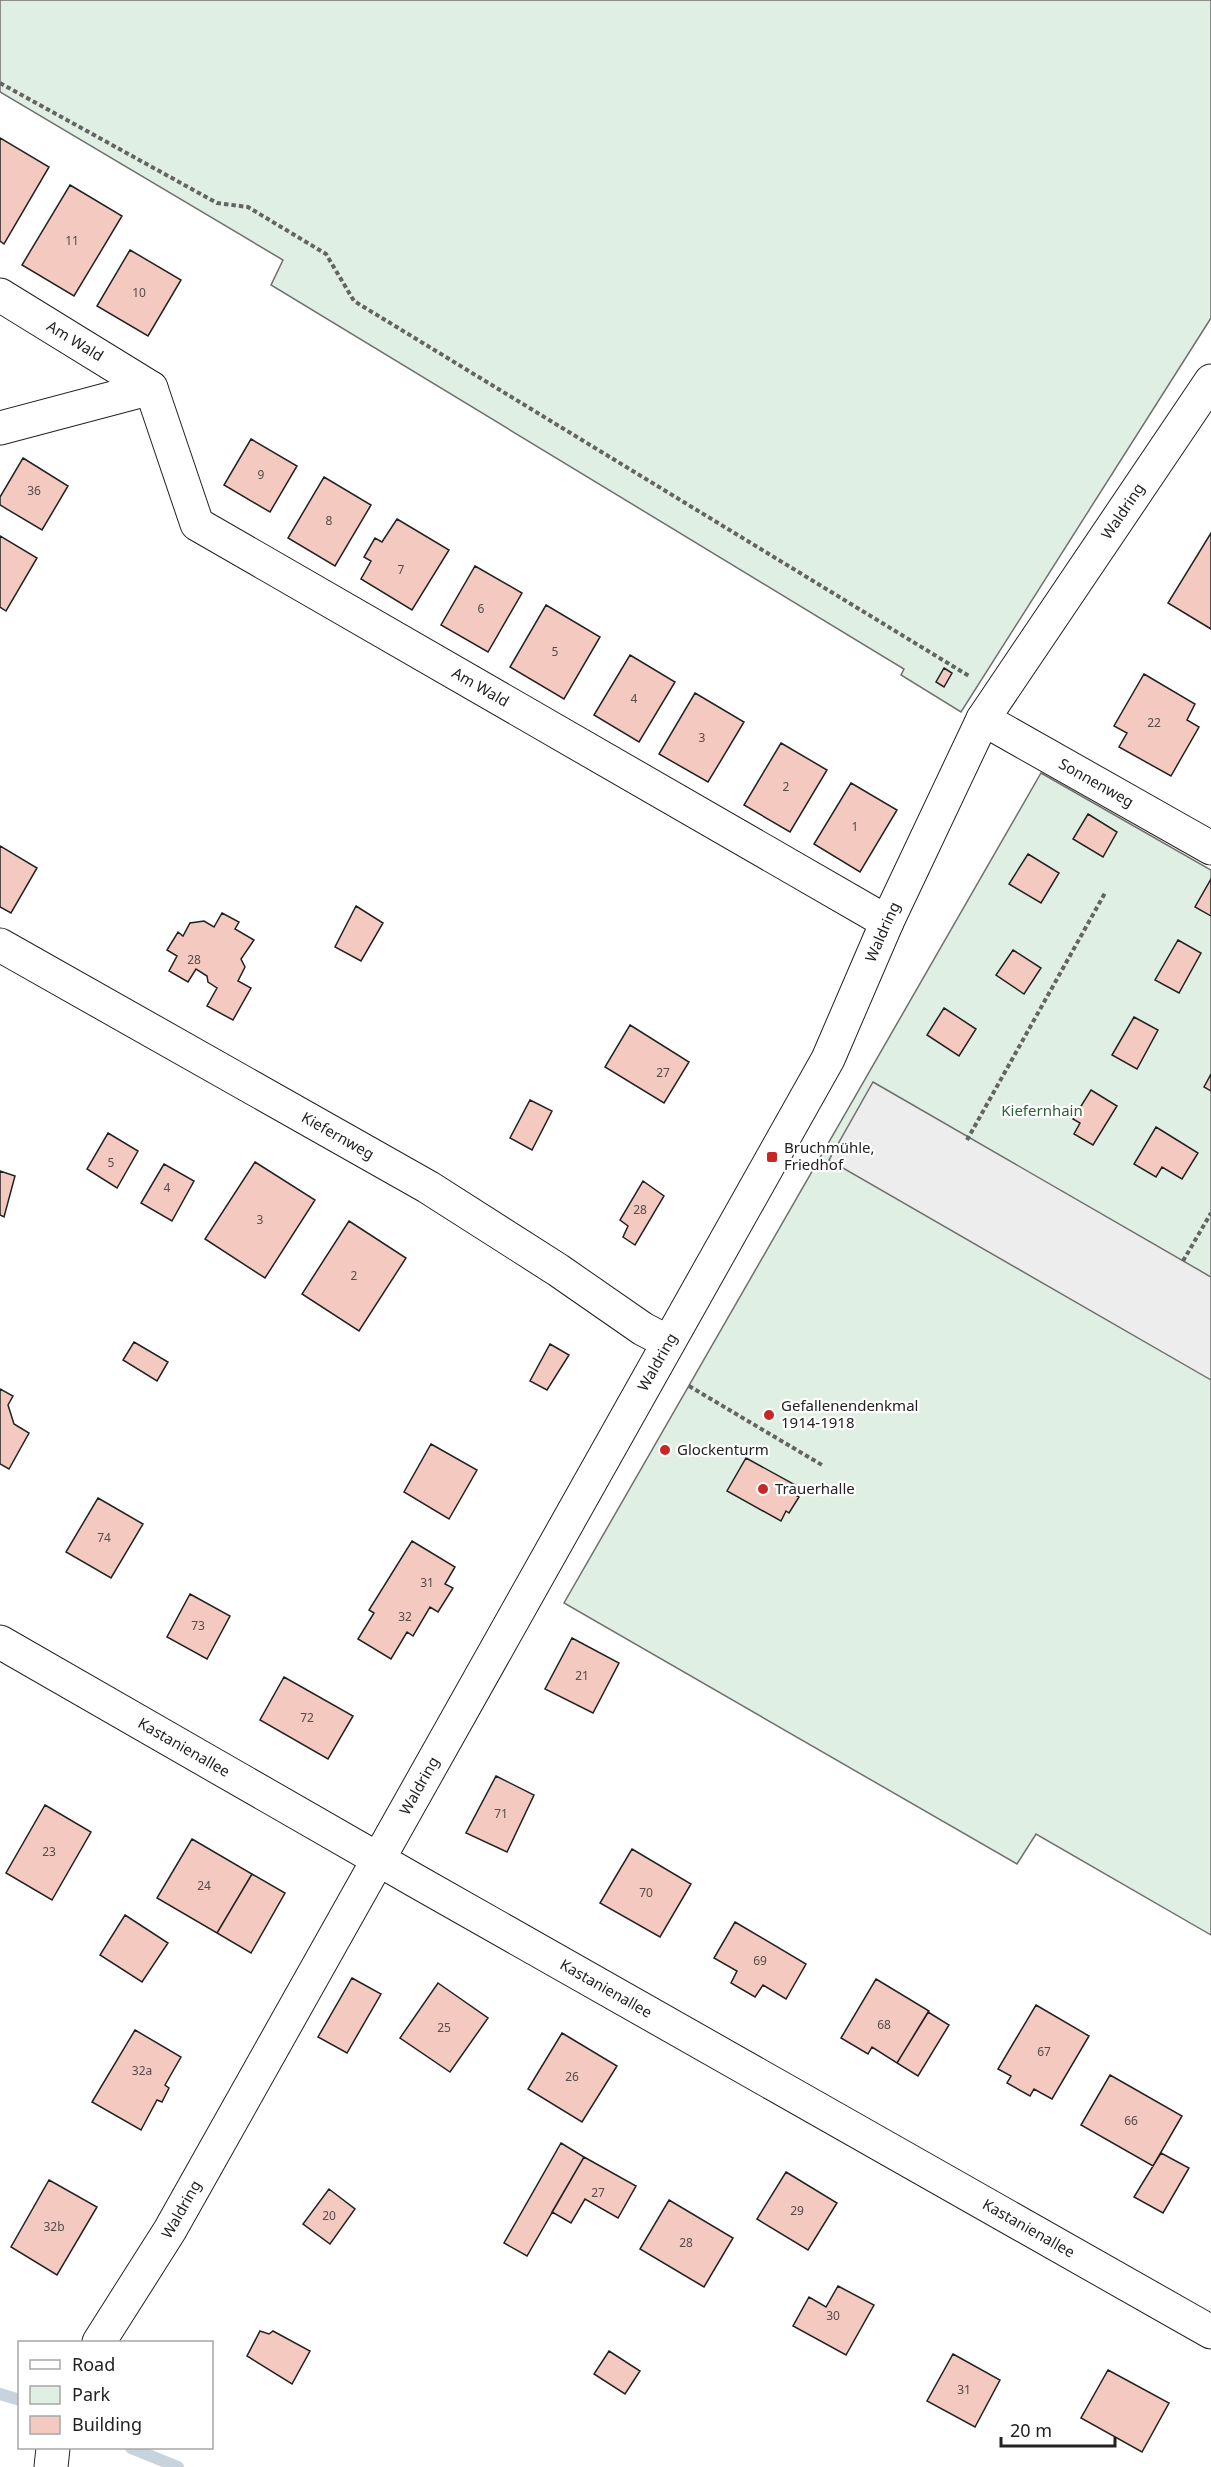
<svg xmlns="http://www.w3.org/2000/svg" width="1211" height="2467" viewBox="0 0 1211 2467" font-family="'Noto Sans',sans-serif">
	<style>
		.green { fill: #e0efe3; stroke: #6f6f6f; stroke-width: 1.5 }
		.parking { fill: #ededed; stroke: #6f6f6f; stroke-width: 1.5 }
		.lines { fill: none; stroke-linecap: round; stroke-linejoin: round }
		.stream { stroke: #c7d3dd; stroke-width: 12 }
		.building { fill: #f3c9c0; stroke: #222; stroke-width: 1.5 }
		.minor-casing { stroke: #222; stroke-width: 35 }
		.path { stroke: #646464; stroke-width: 4; stroke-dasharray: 4.5 3; stroke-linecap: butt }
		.minor { stroke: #fff; stroke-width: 33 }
		.poi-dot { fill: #c62828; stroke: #fff; stroke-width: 2 }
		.labels { text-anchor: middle; stroke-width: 4.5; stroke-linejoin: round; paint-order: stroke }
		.number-label { font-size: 12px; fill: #564c4a }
		.street-label { font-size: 15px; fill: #222; stroke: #fff }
		.park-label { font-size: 15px; fill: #2f5e38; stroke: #fff }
		.poi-label { font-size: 15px; fill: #222; stroke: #fff; text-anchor: start }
	</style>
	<rect width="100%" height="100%" fill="#fff"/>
	<!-- green -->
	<path class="green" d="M0,0H1211V318L961,712L901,675L904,669L271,285L283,260L0,92Z
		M1041,773L1211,870V1935L1036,1834L1017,1864L564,1603Z"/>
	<!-- parking -->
	<path class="parking" d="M873,1082L1211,1277V1380L829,1160Z"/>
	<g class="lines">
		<!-- stream -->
		<path class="stream" d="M0,2394L20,2400
			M131,2448L178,2467"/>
	</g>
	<!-- building -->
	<path class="building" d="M0,138L49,167L4,244L0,241Z
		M70,185L122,216L74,296L22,265Z
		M130,250L181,280L148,336L97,306Z
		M251,439L297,466L270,512L224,485Z
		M23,458L68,486L42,530L0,505V497Z
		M324,477L371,505L335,566L288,538Z
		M397,519L449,550L412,610L361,579L371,561L364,557L375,538L382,542Z
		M1211,533V629L1168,603Z
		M0,536L37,558L6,611L0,607Z
		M475,566L522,593L488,652L441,625Z
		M546,605L600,637L564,699L510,667Z
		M630,655L675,682L639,742L594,715Z
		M944,668L952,673L944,687L936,682Z
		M1144,674L1195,704L1187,720L1199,727L1171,776L1119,747L1127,733L1114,726Z
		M695,693L744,722L708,782L659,754Z
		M781,743L827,770L790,832L744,805Z
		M851,783L897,810L860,872L814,844Z
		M1088,814L1117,832L1103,857L1073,839Z
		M0,846L37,868L11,913L0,907Z
		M1028,854L1059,873L1041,903L1009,884Z
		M1211,879V916L1195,907Z
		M356,906L383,923L361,961L335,947Z
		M222,913L239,922L235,929L254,940L241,959L245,967L238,981L251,988L233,1020L207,1006L217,988L208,982L207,976L196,969L188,982L169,971L177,956L167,950L178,932L183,936L190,923L204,921L214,927Z
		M1178,940L1201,953L1179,993L1155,980Z
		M1013,950L1041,968L1024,994L996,975Z
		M944,1008L976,1029L959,1056L927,1035Z
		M1134,1017L1158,1030L1137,1069L1112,1055Z
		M630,1025L689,1062L664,1103L605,1067Z
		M1211,1074V1091L1204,1087Z
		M1091,1090L1117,1106L1093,1145L1074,1134L1080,1123L1073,1119Z
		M530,1100L552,1111L532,1150L510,1138Z
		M1156,1127L1198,1153L1182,1179L1162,1167L1156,1177L1134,1164Z
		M108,1133L138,1151L117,1188L87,1169Z
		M255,1162L315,1200L265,1278L205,1239Z
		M164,1164L194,1181L172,1221L141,1203Z
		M0,1171L15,1176L4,1217L0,1215Z
		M643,1181L664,1196L635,1245L623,1237L628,1226L620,1220Z
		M349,1221L406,1258L359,1331L302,1294Z
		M134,1342L168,1362L157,1381L123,1360Z
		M550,1344L569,1355L547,1390L530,1381Z
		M0,1389L13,1396L8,1405L14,1424L29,1433L9,1469L0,1464Z
		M431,1444L477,1470L449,1519L404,1492Z
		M746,1458L799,1487L795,1495L799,1497L789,1513L786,1511L781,1521L727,1491Z
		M98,1498L143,1524L111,1578L66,1552Z
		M412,1541L455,1567L445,1584L453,1588L438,1612L430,1607L413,1636L407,1632L391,1659L358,1639L374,1613L369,1610Z
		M190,1594L230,1616L207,1659L167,1637Z
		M572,1638L619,1663L593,1713L545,1689Z
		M284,1677L353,1716L328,1759L260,1720Z
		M496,1776L534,1795L507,1852L466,1833Z
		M45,1805L91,1832L52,1900L6,1873Z
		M192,1839L252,1874L217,1933L157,1898Z
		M632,1849L691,1884L660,1937L600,1903Z
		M252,1874L285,1893L251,1953L217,1933Z
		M125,1915L168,1943L142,1982L100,1955Z
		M735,1922L806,1964L786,1999L763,1985L755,1997L731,1983L737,1971L714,1958Z
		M352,1978L381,1994L347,2053L318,2037Z
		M876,1979L929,2011L897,2063L872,2047L868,2054L841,2038Z
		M438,1983L488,2018L450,2072L400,2038Z
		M1036,2005L1089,2036L1052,2099L1034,2089L1030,2096L1007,2083L1011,2076L998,2069Z
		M928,2012L949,2025L918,2076L897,2063Z
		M135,2030L181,2057L165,2085L169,2088L162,2102L157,2100L141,2130L92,2102Z
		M562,2033L617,2066L582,2122L528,2089Z
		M1110,2075L1182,2116L1153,2166L1081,2125Z
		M561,2143L584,2157L527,2256L504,2243Z
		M1161,2153L1189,2168L1163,2213L1134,2197Z
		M584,2157L636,2186L618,2218L585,2199L571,2223L552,2212Z
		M786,2172L837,2203L808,2250L757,2219Z
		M49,2180L97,2207L57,2275L11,2247Z
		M329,2189L355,2209L330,2244L303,2224Z
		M669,2200L733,2238L704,2287L640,2249Z
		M838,2286L874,2305L846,2355L793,2326L809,2297L826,2307Z
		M260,2331L269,2334L273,2331L310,2351L292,2384L247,2356Z
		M609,2351L640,2371L625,2394L594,2374Z
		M953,2354L1000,2380L975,2427L927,2401Z
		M1108,2370L1169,2403L1142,2452L1081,2418Z"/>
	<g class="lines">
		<!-- minor casing -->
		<g class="minor-casing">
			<g id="minor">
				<path id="s1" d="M0,295L151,388L197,524L887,922"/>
				<path d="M0,428L151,388"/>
				<path id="s2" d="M983,719L1211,848"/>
				<path id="s3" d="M0,945L428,1187L558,1270L643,1329L668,1342"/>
				<path id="s4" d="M0,1642L416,1881L1211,2332"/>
				<path id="s5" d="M99,2342L170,2230L828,1059L887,922L983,719L1211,381"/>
				<path d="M51,2467L53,2448"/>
			</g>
		</g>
		<!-- path -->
		<path class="path" d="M0,83L217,203L248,207L326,254L354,301L969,676
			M967,1140L1105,893
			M1183,1261L1211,1213
			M689,1386L822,1465"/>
		<!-- minor -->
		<use href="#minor" class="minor"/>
	</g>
	<!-- markers -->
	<g class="poi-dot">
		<rect x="766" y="1151" width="12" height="12" rx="3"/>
		<circle cx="769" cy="1415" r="6"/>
		<circle cx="665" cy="1450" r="6"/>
		<circle cx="763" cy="1489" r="6"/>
	</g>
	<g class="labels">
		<!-- number labels -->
		<g class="number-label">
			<text x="72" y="245">11</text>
			<text x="139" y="297">10</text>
			<text x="261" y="479">9</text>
			<text x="34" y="495">36</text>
			<text x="329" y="525">8</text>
			<text x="401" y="574">7</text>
			<text x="481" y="613">6</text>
			<text x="555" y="656">5</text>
			<text x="634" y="703">4</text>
			<text x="1154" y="727">22</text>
			<text x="702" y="742">3</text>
			<text x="786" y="791">2</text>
			<text x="855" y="831">1</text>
			<text x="194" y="964">28</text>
			<text x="663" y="1077">27</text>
			<text x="111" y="1167">5</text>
			<text x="167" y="1192">4</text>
			<text x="640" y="1214">28</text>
			<text x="260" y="1224">3</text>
			<text x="354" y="1280">2</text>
			<text x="104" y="1542">74</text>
			<text x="427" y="1587">31</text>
			<text x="405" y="1621">32</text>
			<text x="198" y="1630">73</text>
			<text x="582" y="1680">21</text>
			<text x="307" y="1722">72</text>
			<text x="501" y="1818">71</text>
			<text x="49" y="1856">23</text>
			<text x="204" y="1890">24</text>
			<text x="646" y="1897">70</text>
			<text x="760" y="1965">69</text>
			<text x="884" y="2029">68</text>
			<text x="444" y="2032">25</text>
			<text x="1044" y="2056">67</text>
			<text x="142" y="2075">32a</text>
			<text x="572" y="2081">26</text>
			<text x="1131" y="2125">66</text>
			<text x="598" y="2197">27</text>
			<text x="797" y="2215">29</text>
			<text x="329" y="2220">20</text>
			<text x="54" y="2231">32b</text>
			<text x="686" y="2247">28</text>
			<text x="833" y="2320">30</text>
			<text x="964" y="2394">31</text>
		</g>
		<!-- street labels -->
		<g class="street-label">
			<text dy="5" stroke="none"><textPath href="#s1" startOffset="88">Am Wald</textPath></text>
			<text dy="5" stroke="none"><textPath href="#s5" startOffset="2100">Waldring</textPath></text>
			<text dy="5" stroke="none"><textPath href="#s1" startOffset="648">Am Wald</textPath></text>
			<text dy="5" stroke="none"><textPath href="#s2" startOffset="130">Sonnenweg</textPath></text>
			<text dy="5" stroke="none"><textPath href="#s5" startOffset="1614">Waldring</textPath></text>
			<text dy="5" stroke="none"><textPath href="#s3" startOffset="388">Kiefernweg</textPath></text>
			<text dy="5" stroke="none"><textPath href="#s5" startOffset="1128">Waldring</textPath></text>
			<text dy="5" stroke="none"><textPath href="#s4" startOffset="212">Kastanienallee</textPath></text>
			<text dy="5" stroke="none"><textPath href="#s5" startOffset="642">Waldring</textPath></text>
			<text dy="5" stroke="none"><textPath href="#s4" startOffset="698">Kastanienallee</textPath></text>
			<text dy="5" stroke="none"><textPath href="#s5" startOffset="156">Waldring</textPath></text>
			<text dy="5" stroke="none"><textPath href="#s4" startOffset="1184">Kastanienallee</textPath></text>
		</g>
		<!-- park labels -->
		<g class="park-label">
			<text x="1042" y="1116">Kiefernhain</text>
		</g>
		<!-- poi labels -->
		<g class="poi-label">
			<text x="784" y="1153">Bruchmühle,<tspan x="784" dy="17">Friedhof</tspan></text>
			<text x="781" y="1411">Gefallenendenkmal<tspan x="781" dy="17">1914-1918</tspan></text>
			<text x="677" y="1455">Glockenturm</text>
			<text x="775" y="1494">Trauerhalle</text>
		</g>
	</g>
	<!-- legend -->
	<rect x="18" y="2341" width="195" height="108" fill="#ffffff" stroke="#a7a7a7" stroke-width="1.5"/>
	<rect x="30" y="2360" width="30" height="9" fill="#ffffff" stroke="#a7a7a7" stroke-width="1.5"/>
	<text x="72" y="2371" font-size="18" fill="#222222">Road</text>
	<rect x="30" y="2386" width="30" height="18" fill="#e0efe3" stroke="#a7a7a7" stroke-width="1.5"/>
	<text x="72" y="2401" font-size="18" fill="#222222">Park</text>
	<rect x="30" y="2416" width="30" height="18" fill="#f3c9c0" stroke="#a7a7a7" stroke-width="1.5"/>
	<text x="72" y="2431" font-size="18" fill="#222222">Building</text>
	<!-- scale -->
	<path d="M1001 2437v9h114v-9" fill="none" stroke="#222222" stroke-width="3"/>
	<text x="1010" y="2437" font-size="18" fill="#222222" stroke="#ffffff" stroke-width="4.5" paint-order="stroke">20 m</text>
</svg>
